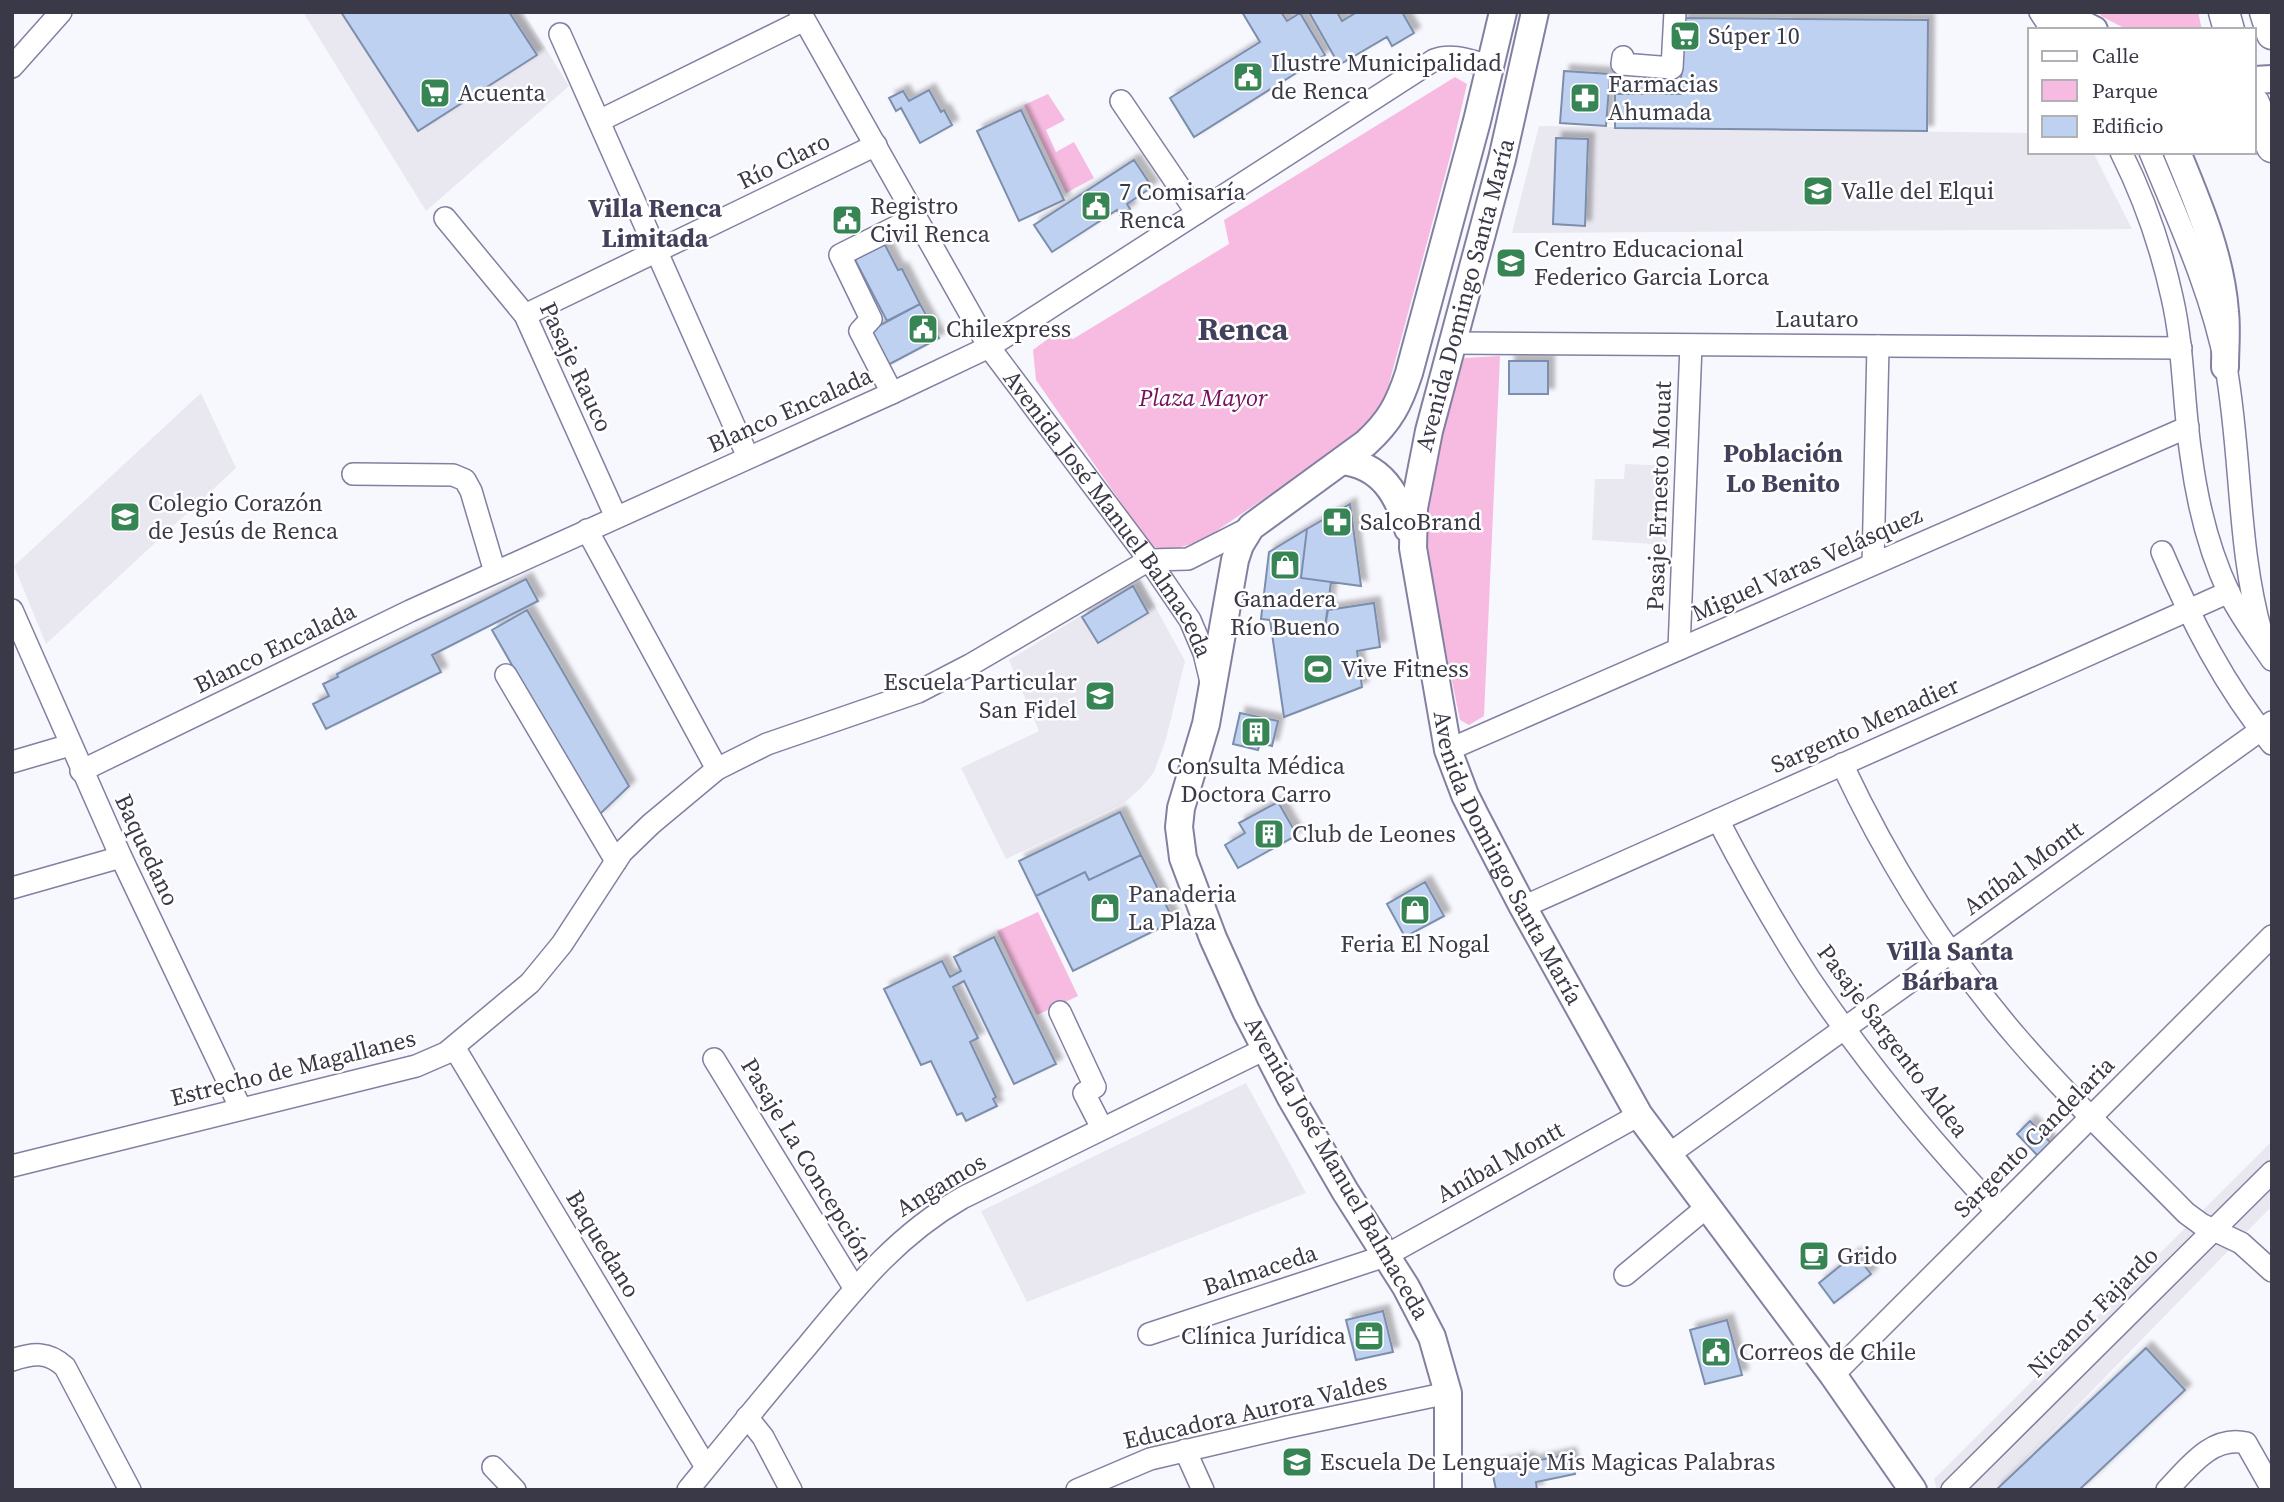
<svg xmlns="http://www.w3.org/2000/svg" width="2284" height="1502" viewBox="0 0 2284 1502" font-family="'Source Serif 4',serif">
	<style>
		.built { fill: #e9e8f1 }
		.green { fill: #f7bbe1 }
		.building { fill: #bed1f0; stroke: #7c8eab; stroke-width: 2; filter: url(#shadow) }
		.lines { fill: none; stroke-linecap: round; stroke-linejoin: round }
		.minor-casing { stroke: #8280a1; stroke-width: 24 }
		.major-casing { stroke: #8280a1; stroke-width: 30 }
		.highway-casing { stroke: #8280a1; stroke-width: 33 }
		.minor { stroke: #fff; stroke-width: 21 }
		.major { stroke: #fff; stroke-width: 26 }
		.highway { stroke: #fff; stroke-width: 30 }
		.labels { text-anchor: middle; stroke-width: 5; stroke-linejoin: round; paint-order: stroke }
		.poi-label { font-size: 24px; fill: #3a3947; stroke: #fff; text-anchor: start }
		.street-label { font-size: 24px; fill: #3a3947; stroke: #fff }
		.park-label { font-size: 24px; font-style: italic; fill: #780e5f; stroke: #fff }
		.neighbourhood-label { font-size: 26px; font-weight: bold; fill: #42405c; stroke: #fff }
		.district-label { font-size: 32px; font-weight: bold; fill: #42405c; stroke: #fff }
	</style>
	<defs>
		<filter id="shadow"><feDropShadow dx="6" dy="-6" stdDeviation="2" flood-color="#0004"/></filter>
	</defs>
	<rect width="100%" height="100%" fill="#f7f7fe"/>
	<!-- built -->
	<path class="built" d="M303,12H523L569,86L426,211Z
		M1539,126L2030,133V152H2093L2132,229L1512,233Z
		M201,393L236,468L46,644L14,566Z
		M1625,464L1671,466L1667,545L1592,540L1595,479H1624Z
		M1140,579L1185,661L1166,739L1154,772L1141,788L1124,803L1006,859L961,768L1039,731L1009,660Z
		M1246,1083L1306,1193L1027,1302L981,1211Z
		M2272,1141V1206L1995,1490H1937L1934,1479Z"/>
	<!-- green -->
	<path class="green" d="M2099,12H2198L2202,30H2128L2101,16Z
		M1455,77L1467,84L1450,157L1379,421L1203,540L1169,551L1151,546L1036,380L1033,350L1057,332L1073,339L1229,244L1224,220Z
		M1048,94L1065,120L1046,130L1056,152L1074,142L1094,178L1066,193L1024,105Z
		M1500,356L1484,716L1469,725L1460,720L1421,532L1422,493L1464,358Z
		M1038,912L1078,996L1037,1015L997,931Z"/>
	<!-- building -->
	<path class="building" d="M341,12H509L537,55L418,131Z
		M1242,12H1281L1287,21L1300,13L1325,55L1194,137L1170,98L1260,42Z
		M1309,12H1337L1342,21L1357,12H1402L1414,33L1392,46L1387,37L1339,65Z
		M1682,18L1928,20L1927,131L1615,128V94H1681Z
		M1564,71L1610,74L1606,126L1560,123Z
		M929,90L941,112L944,110L952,125L920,143L901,108L896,111L889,98L903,91L909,101Z
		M1021,110L1064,200L1019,221L977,131Z
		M1556,138L1588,139L1585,226L1553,224Z
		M1134,160L1152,187L1127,204L1130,209L1120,215L1117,210L1052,252L1034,225Z
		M883,241L898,270L902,269L920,304L887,321L853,256Z
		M920,304L939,338L886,366L871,330Z
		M1509,361H1548V394H1509Z
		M1350,504L1361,586L1301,578L1307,529Z
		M1307,529L1301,578L1331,582L1325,627L1261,619L1269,552Z
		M526,579L538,601L432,655L441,672L326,729L313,704L329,696L323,684L338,677L337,674Z
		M1133,586L1148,613L1098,643L1082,617Z
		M1374,603L1380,647L1357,651L1362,687L1284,717L1270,620L1325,627L1328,610Z
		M527,610L629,786L598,816L492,630Z
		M1240,713L1278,721L1272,746L1260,743L1258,750L1233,744Z
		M1278,802L1297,835L1238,868L1225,845L1245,833L1239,823Z
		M1120,812L1141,855L1089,880L1085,872L1036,896L1019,861Z
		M1141,855L1174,921L1073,971L1036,896L1085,872L1089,880Z
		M1425,882L1444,916L1405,937L1387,904Z
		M994,937L1056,1064L1014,1084L964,981L953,987L978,1038L970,1042L996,1097L993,1099L997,1106L966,1121L962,1113L957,1115L931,1061L921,1065L884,989L942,961L950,977L961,971L954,957Z
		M2030,1121L2051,1143L2038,1156L2017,1134Z
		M1855,1254L1871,1274L1834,1303L1819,1283Z
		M1383,1311L1393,1352L1356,1360L1346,1320Z
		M1727,1320L1742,1375L1705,1384L1690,1330Z
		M2146,1348L2185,1390L2079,1490H1996Z
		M1570,1454L1575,1474L1536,1482L1537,1490H1496L1491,1465L1529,1458L1530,1462Z"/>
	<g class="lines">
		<!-- minor casing -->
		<g class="minor-casing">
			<g id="minor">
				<path id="s1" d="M800,12L989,347L1149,560L1190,620L1204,653L1211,682"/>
				<path d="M2040,12L2052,30"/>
				<path d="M560,34L748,457"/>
				<path d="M1623,57L1622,64L1672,68L1675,12"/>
				<path d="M12,67L61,12"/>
				<path d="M1121,101L1197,213"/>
				<path d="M599,121L804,20"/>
				<path d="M2121,152C2144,198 2161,247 2172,297C2184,349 2183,403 2191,455C2197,501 2209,551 2229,593C2241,617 2257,638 2272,660"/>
				<path d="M2150,152C2179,222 2212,293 2226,367C2242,457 2237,548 2262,635"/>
				<path d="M445,218L525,315L616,517"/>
				<path d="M525,315L876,145"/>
				<path d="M1454,343L2181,348"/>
				<path d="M892,393L860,331L871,319L840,255L916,217"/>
				<path d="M353,474L453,475L465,480L471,491L495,572"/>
				<path d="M587,530L717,769"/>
				<path d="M2162,552C2191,620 2225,687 2272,744"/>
				<path d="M1873,564L1878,346"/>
				<path d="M12,610L121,857L241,1109"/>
				<path d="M1679,649L1691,345"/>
				<path d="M506,675L616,861"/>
				<path d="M1448,750L2188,427"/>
				<path d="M12,762L70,745"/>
				<path d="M1842,764C1889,864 1947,957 2020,1041C2072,1101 2130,1156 2186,1213L2201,1224L2241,1243L2272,1271"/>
				<path d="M81,771L410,611L892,393L989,347L1434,60C1453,53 1471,61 1490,66"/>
				<path d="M1718,820C1746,874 1776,927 1809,978C1865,1061 1928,1138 1997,1211"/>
				<path d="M12,888L121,857"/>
				<path d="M1523,907L2229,592"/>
				<path d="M1060,1012L1095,1087L1084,1093L1102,1128"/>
				<path d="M454,1047L706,1467"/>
				<path d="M714,1059L855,1289"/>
				<path d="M1668,1155L2272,722"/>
				<path d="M12,1166L416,1066L446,1053L530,983L562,944L622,852L651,824L717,769L767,744L918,692L970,665L1149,560L1188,559L1251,527"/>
				<path d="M1625,1275L1707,1207"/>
				<path d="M1149,1334L1385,1256L1639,1115"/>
				<path d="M12,1360C33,1353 48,1351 65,1367L130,1490"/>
				<path d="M1833,1375L2272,936"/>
				<path d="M747,1417L763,1437L791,1490"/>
				<path d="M1185,1450L1203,1490"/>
				<path d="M493,1467L515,1490"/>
				<path d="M688,1490C728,1441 767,1393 808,1345C856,1287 896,1236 962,1198L1265,1049"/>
				<path d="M1077,1490L1150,1459L1287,1427L1448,1393"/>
				<path d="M1952,1490L2272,1172"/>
				<path d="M2167,1490C2189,1467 2212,1435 2246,1443L2272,1489"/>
			</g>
		</g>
		<!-- major casing -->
		<g class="major-casing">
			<g id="major">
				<path id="s2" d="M1535,12L1502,159L1429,431L1414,508L1413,548L1448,750L1465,795L1475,815L1523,907L1639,1115L1833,1375L1913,1490"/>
				<path d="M2058,12L2094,30"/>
				<path d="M2254,80L2272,79"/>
				<path d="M2177,152C2198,203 2221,256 2225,312C2227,330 2225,349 2225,367"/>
				<path d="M1342,461C1381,465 1398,494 1408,529"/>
				<path d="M1448,1490V1393L1432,1337L1406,1287L1345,1191L1291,1098L1246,1011L1213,938L1183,858L1179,827L1181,808L1206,724L1235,560L1240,545L1251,527L1366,443C1390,421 1399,404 1409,373L1477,121L1503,12"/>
			</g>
		</g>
		<!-- highway casing -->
		<g class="highway-casing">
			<path id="highway" d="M2224,12L2229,30
				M2265,12L2272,34
				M2254,103L2272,147"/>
		</g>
		<!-- minor -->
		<use href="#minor" class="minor"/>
		<!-- major -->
		<use href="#major" class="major"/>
		<!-- highway -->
		<use href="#highway" class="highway"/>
	</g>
	<!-- icons -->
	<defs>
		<g id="supermarket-square" transform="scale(1.575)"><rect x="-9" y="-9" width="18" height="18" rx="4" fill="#378454" stroke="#fff"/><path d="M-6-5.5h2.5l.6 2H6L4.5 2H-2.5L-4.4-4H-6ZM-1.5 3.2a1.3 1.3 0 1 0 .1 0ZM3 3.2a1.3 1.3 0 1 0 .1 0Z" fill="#fff"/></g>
		<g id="civic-square" transform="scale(1.575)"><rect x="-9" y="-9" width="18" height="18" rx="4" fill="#378454" stroke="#fff"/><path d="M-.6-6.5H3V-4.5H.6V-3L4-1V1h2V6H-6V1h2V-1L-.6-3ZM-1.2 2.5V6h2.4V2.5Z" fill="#fff"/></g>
		<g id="pharmacy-square" transform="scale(1.575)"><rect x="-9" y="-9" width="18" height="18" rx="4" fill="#378454" stroke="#fff"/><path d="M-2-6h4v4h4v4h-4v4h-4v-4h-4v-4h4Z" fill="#fff"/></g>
		<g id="school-square" transform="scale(1.575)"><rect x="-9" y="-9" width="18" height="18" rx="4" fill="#378454" stroke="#fff"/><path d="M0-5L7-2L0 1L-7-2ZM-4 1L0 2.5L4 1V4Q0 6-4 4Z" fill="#fff"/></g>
		<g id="shop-square" transform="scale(1.575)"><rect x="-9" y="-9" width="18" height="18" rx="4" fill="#378454" stroke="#fff"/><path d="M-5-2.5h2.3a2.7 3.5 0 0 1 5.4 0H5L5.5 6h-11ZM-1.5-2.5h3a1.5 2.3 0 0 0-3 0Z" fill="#fff"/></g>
		<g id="stadium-square" transform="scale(1.575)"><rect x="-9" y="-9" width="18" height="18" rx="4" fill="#378454" stroke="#fff"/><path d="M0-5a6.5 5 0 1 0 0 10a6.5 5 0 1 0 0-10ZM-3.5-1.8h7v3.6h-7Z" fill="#fff"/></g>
		<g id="building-square" transform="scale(1.575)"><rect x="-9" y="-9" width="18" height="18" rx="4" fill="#378454" stroke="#fff"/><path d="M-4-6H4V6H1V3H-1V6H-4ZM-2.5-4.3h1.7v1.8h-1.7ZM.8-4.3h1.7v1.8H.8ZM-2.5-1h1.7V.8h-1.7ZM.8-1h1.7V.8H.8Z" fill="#fff"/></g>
		<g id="cafe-square" transform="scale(1.575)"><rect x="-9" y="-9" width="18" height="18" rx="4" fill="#378454" stroke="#fff"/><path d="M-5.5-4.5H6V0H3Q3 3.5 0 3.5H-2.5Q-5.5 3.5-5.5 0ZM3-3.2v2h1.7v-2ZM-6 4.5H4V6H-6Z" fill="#fff"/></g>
		<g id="office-square" transform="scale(1.575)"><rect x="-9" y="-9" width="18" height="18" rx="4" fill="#378454" stroke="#fff"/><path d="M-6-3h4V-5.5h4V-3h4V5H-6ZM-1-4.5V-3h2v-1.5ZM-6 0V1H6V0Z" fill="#fff"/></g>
	</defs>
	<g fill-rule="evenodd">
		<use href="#supermarket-square" x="1685" y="36"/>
		<use href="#civic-square" x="1248" y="77"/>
		<use href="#supermarket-square" x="435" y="93"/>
		<use href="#pharmacy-square" x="1585" y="98"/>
		<use href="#school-square" x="1818" y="191"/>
		<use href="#civic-square" x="1096" y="206"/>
		<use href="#civic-square" x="847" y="220"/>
		<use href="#school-square" x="1511" y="263"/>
		<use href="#civic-square" x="923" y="329"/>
		<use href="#school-square" x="125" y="517"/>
		<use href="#pharmacy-square" x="1337" y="522"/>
		<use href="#shop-square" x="1285" y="565"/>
		<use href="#stadium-square" x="1318" y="669"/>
		<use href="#school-square" x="1100" y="696"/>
		<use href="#building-square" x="1256" y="732"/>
		<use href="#building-square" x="1269" y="834"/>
		<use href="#shop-square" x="1105" y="908"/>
		<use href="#shop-square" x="1415" y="910"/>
		<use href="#cafe-square" x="1814" y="1256"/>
		<use href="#office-square" x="1369" y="1336"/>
		<use href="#civic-square" x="1716" y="1352"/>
		<use href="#school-square" x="1297" y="1462"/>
	</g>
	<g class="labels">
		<!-- poi labels -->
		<g class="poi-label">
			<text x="1708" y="44">Súper 10</text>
			<text x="1271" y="71">Ilustre Municipalidad<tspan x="1271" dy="28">de Renca</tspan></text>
			<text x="1608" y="92">Farmacias<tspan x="1608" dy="28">Ahumada</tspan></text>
			<text x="458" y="101">Acuenta</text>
			<text x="1841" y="199">Valle del Elqui</text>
			<text x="1119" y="200">7 Comisaría<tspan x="1119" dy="28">Renca</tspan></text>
			<text x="870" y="214">Registro<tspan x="870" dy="28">Civil Renca</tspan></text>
			<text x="1534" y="257">Centro Educacional<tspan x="1534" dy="28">Federico Garcia Lorca</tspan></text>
			<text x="946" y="337">Chilexpress</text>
			<text x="148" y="511">Colegio Corazón<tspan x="148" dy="28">de Jesús de Renca</tspan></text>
			<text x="1360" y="530">SalcoBrand</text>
			<text x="1285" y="607" text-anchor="middle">Ganadera<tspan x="1285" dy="28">Río Bueno</tspan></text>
			<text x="1341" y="677">Vive Fitness</text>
			<text x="1077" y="690" text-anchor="end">Escuela Particular<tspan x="1077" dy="28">San Fidel</tspan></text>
			<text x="1256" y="774" text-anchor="middle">Consulta Médica<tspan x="1256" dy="28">Doctora Carro</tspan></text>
			<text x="1292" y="842">Club de Leones</text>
			<text x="1128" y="902">Panaderia<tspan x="1128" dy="28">La Plaza</tspan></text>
			<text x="1415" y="952" text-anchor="middle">Feria El Nogal</text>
			<text x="1837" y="1264">Grido</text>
			<text x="1346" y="1344" text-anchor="end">Clínica Jurídica</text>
			<text x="1739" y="1360">Correos de Chile</text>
			<text x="1320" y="1470">Escuela De Lenguaje Mis Magicas Palabras</text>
		</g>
		<!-- street labels -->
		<g class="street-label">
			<text transform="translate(784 161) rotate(-26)" y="8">Río Claro</text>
			<text transform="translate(1465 295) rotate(-75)" y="8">Avenida Domingo Santa María</text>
			<text x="1817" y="327">Lautaro</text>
			<text transform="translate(576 367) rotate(65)" y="8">Pasaje Rauco</text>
			<text transform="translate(790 410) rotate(-24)" y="8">Blanco Encalada</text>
			<text transform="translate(1659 496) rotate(-88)" y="8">Pasaje Ernesto Mouat</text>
			<text dy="8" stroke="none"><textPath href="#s1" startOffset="590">Avenida José Manuel Balmaceda</textPath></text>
			<text transform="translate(1807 564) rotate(-24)" y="8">Miguel Varas Velásquez</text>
			<text transform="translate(275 648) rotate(-26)" y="8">Blanco Encalada</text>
			<text transform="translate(1865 725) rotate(-24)" y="8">Sargento Menadier</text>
			<text transform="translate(147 850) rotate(65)" y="8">Baquedano</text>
			<text dy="8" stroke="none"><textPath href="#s2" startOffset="878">Avenida Domingo Santa María</textPath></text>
			<text transform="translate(2023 868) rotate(-36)" y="8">Aníbal Montt</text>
			<text transform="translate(1893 1041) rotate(53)" y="8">Pasaje Sargento Aldea</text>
			<text transform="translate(293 1068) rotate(-14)" y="8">Estrecho de Magallanes</text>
			<text transform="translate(2034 1137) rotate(-45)" y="8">Sargento Candelaria</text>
			<text transform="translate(807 1160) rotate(59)" y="8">Pasaje La Concepción</text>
			<text transform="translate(1500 1162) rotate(-29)" y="8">Aníbal Montt</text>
			<text transform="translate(1337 1168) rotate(60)" y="8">Avenida José Manuel Balmaceda</text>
			<text transform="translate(941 1185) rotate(-31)" y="8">Angamos</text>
			<text transform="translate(603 1244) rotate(59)" y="8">Baquedano</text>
			<text transform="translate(1260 1270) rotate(-18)" y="8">Balmaceda</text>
			<text transform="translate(2093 1312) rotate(-45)" y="8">Nicanor Fajardo</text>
			<text transform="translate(1255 1411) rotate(-13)" y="8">Educadora Aurora Valdes</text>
		</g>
		<!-- park labels -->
		<g class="park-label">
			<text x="1203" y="406">Plaza Mayor</text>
		</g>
		<!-- neighbourhood labels -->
		<g class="neighbourhood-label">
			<text x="655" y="217">Villa Renca<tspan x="655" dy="30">Limitada</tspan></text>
			<text x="1783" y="462">Población<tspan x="1783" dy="30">Lo Benito</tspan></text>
			<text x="1950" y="960">Villa Santa<tspan x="1950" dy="30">Bárbara</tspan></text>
		</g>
		<!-- district labels -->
		<g class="district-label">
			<text x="1243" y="340">Renca</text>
		</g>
	</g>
	<!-- border -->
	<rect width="2284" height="1502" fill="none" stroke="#3a3947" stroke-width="28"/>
	<!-- legend -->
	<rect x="2028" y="28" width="228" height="126" fill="#ffffff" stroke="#b0b0b5" stroke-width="2"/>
	<rect x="2042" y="51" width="35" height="10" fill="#ffffff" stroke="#b0b0b5" stroke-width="2"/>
	<text x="2092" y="63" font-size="21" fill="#3a3947">Calle</text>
	<rect x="2042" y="80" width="35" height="21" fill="#f7bbe1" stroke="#b0b0b5" stroke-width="2"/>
	<text x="2092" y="98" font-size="21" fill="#3a3947">Parque</text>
	<rect x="2042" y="116" width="35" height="21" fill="#bed1f0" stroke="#b0b0b5" stroke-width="2"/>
	<text x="2092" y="133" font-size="21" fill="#3a3947">Edificio</text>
</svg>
